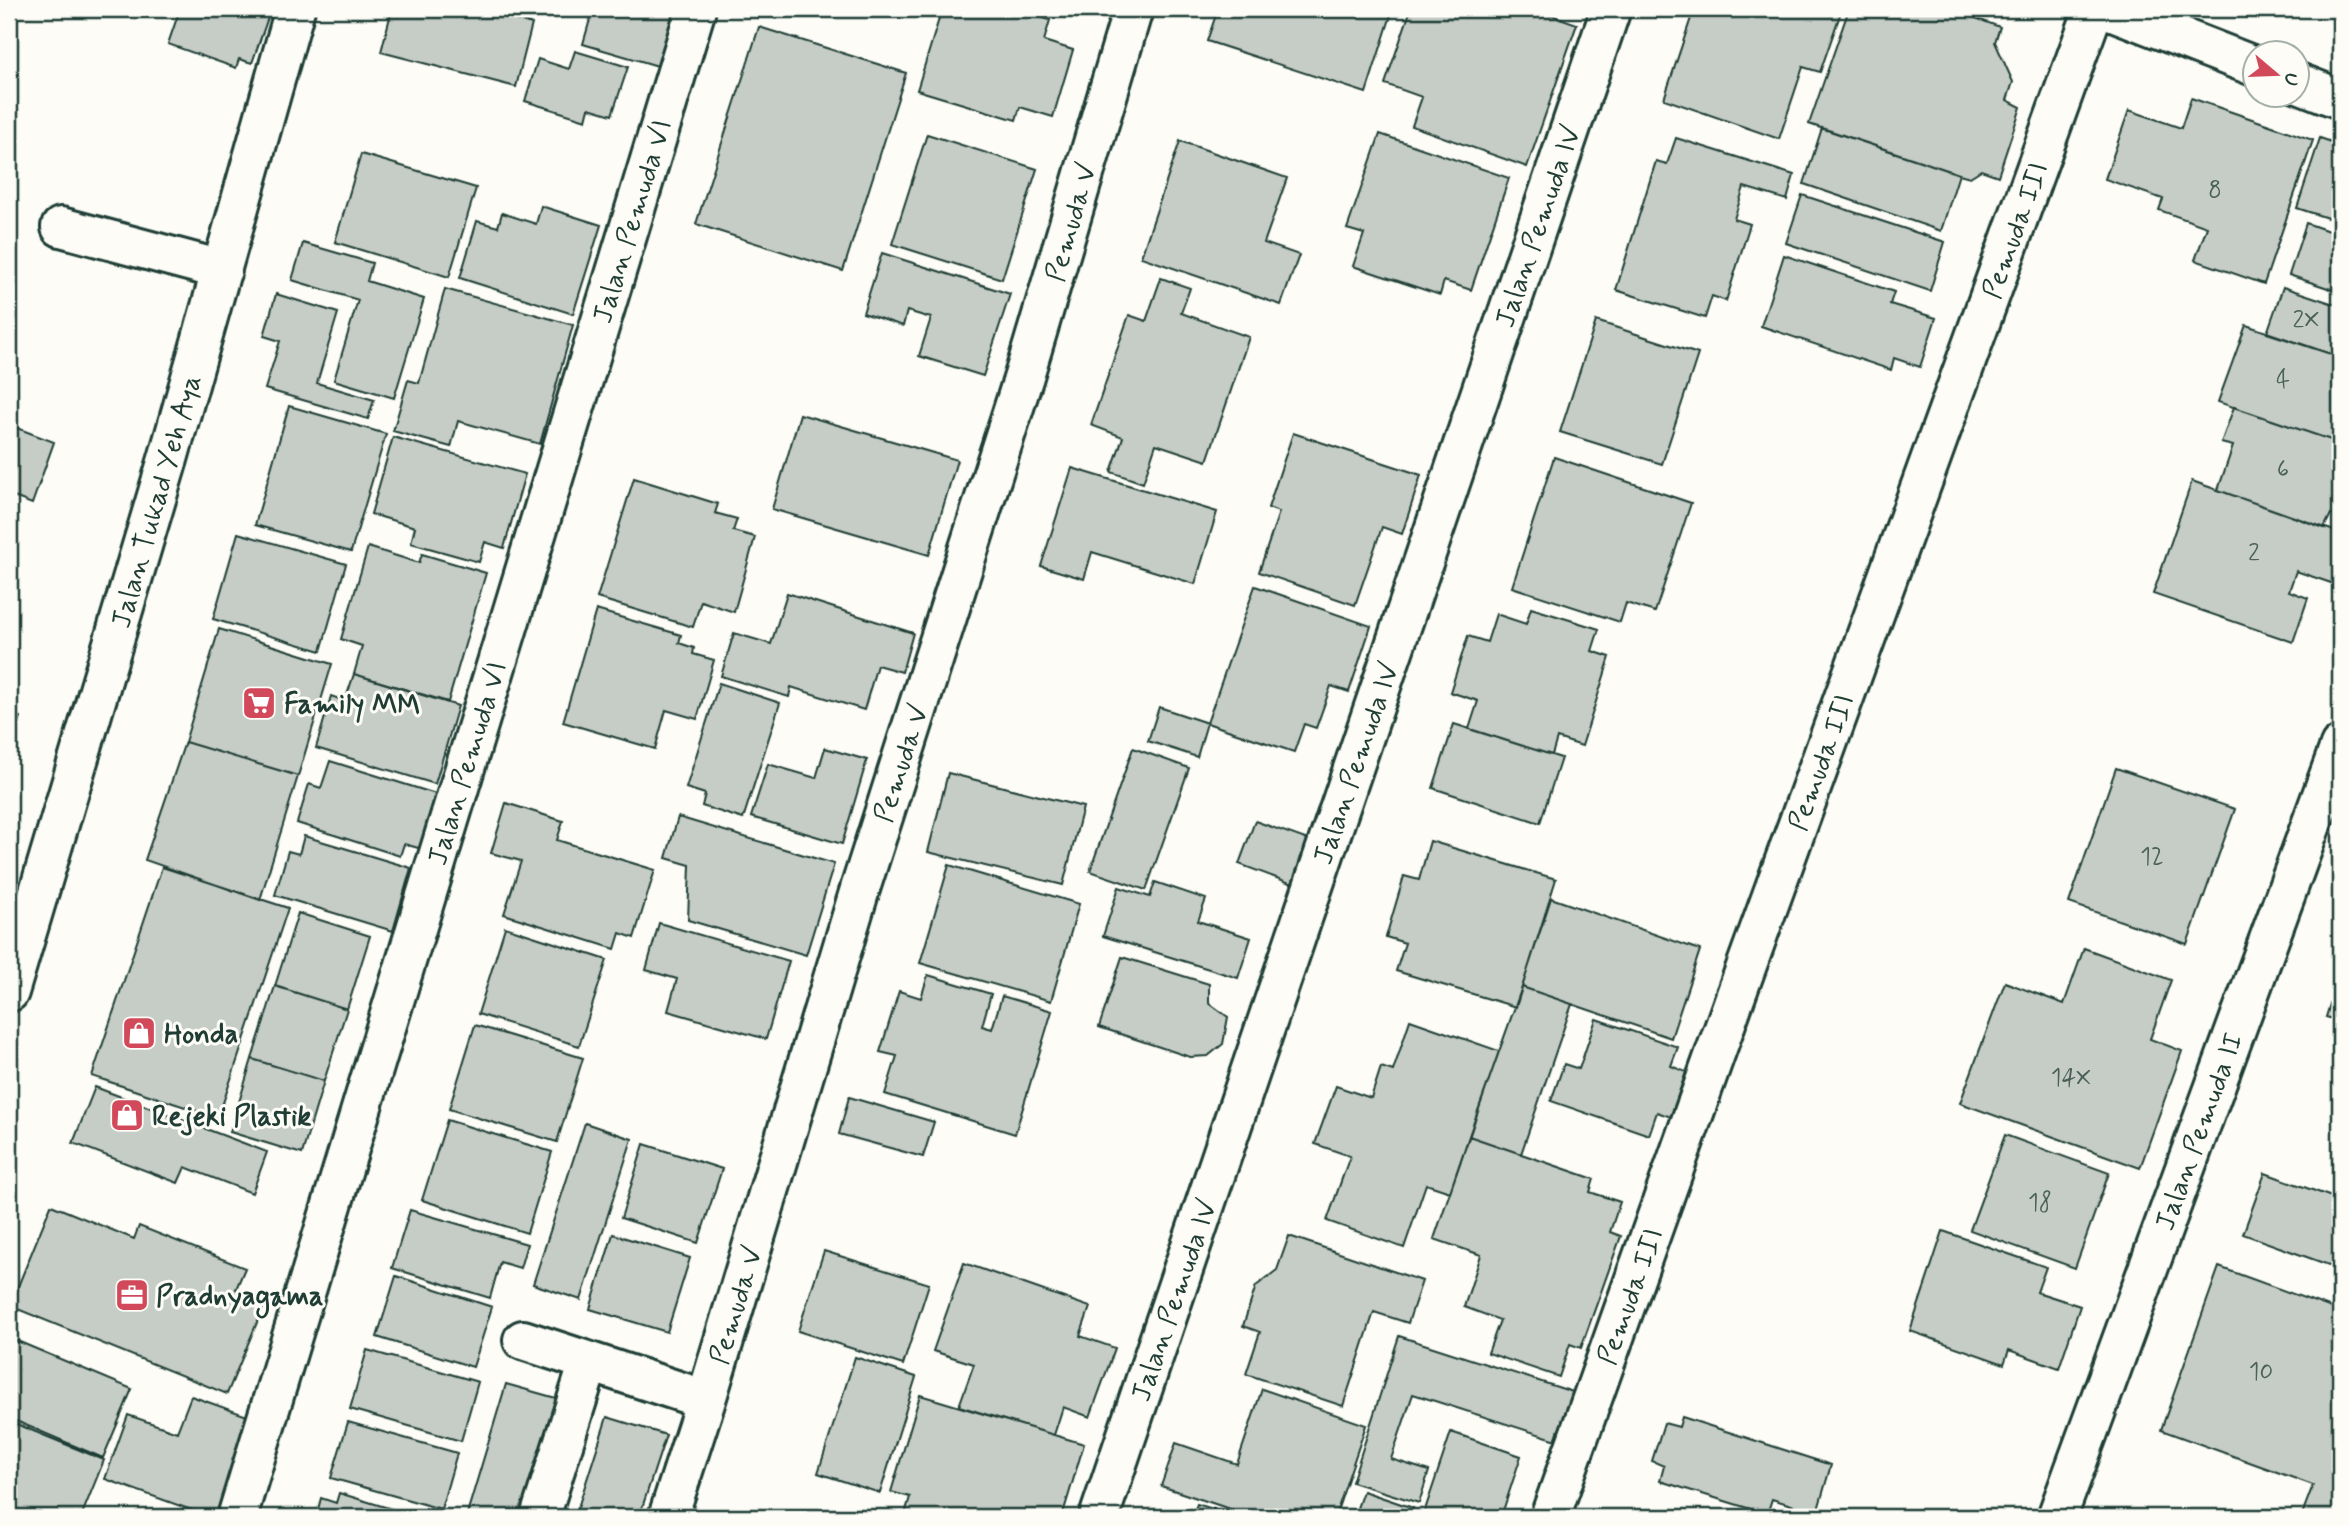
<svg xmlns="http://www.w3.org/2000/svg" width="2349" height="1526" viewBox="0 0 2349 1526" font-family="Mynerve,sans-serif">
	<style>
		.building { fill: #c6cdc7; stroke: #1f3d34; stroke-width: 2 }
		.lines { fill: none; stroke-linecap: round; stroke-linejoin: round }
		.minor-casing { stroke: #1f3d34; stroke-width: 44 }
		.minor { stroke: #fdfcf7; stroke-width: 38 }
		.labels { text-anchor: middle; stroke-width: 6; stroke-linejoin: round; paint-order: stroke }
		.number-label { font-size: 24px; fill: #496159 }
		.street-label { font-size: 28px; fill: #1f3d34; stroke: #fdfcf7 }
		.poi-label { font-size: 28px; font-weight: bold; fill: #1f3d34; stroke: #fdfcf7; text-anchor: start }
	</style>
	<rect width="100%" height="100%" fill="#fdfcf7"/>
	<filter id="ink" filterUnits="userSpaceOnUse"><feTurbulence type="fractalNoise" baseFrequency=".0143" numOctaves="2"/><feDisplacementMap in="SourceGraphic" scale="14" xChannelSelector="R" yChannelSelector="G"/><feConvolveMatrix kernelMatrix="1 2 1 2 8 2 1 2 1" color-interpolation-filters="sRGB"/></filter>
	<g filter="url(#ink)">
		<!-- building -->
		<path class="building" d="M180,9H271L252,63L239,59L236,68L168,44Z
			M392,9H474L532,24L516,87L381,52Z
			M593,9H675L658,66L583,44Z
			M942,9H1012L1050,20L1044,41L1073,50L1053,117L1020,107L1016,120L917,90Z
			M1218,9H1393L1366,93L1207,41Z
			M1411,9H1535L1577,24L1527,167L1412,126L1422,97L1385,84Z
			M1694,9H1842L1820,72L1803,67L1779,139L1664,99Z
			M1849,9H1951L2000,27L1995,42L2013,82L2007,100L2021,107L1998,176L1981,170L1970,177L1959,174L1809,124Z
			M759,27L906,73L843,271L696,224Z
			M575,51L628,67L612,115L589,108L586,120L525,101L538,59L569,69Z
			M2191,98L2313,140L2264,284L2195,260L2207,227L2159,210L2163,199L2105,179L2129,110L2181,128Z
			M1822,128L1959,174L1941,231L1804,184Z
			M927,134L1037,169L1002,279L892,244Z
			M1380,134L1509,178L1471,290L1444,281L1440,295L1353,266L1364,234L1347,229Z
			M1676,138L1794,175L1787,200L1744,187L1734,219L1750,224L1726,301L1712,296L1705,318L1616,290L1656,161L1667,164Z
			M2320,138L2340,145V222L2297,208Z
			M1180,141L1287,178L1264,243L1299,255L1281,305L1141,257Z
			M361,154L476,188L449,277L335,242Z
			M1802,195L1945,242L1930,291L1786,243Z
			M541,206L601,225L573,314L460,278L477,221L498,227L502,213L536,224Z
			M2306,223L2340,235V292L2289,275Z
			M303,243L372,263L367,281L424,299L394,398L334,380L358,300L292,280Z
			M882,253L1010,294L983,376L919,356L931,318L907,311L903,326L863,313Z
			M1784,255L1894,292L1890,304L1936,318L1920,367L1894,358L1891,370L1761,326Z
			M1161,278L1190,288L1181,313L1249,337L1207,461L1156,444L1143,483L1111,472L1123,437L1091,425L1129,315L1146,321Z
			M2283,287L2340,306V357L2267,333Z
			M445,289L573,325L540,444L458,421L451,447L393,431L408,380L419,383Z
			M276,294L338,313L317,383L374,400L368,419L265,389L280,341L264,336Z
			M1596,321L1698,354L1662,464L1560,432Z
			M2246,325L2340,357V443L2218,402Z
			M289,406L386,434L351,552L255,525Z
			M2234,407L2340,443V517L2331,514L2324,528L2218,490L2233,446L2221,443Z
			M800,414L957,460L929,555L772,509Z
			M9,425L54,442L32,504L9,495Z
			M1293,433L1421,475L1402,534L1382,527L1355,605L1259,572L1279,512L1268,508Z
			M393,437L525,474L504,548L485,542L479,562L411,543L415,527L371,514Z
			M1554,457L1691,503L1655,612L1626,603L1620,622L1512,587Z
			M1072,468L1217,512L1195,584L1092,552L1084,579L1041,566Z
			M634,478L718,504L715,513L737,519L733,531L755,537L734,612L701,601L693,627L597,598Z
			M2192,481L2340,533V586L2296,571L2289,591L2308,598L2293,642L2153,594Z
			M238,533L346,564L321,651L213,619Z
			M368,547L419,563L422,554L486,573L448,702L354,674L362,646L341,639Z
			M1255,586L1371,626L1349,692L1331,686L1316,728L1304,724L1294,752L1207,723Z
			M787,593L913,633L902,672L877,665L864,710L791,687L789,697L721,676L734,633L771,644Z
			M1531,608L1599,629L1592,651L1610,657L1582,746L1557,738L1552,755L1469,729L1478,701L1450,692L1468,636L1487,642L1496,614L1526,624Z
			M596,610L681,635L679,643L694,648L693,654L714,660L697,719L666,710L655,749L563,722Z
			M219,629L332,664L298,776L185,742Z
			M354,674L458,706L435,784L316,748L331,696L345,701Z
			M719,683L780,703L743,819L702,806L705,794L686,788Z
			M1159,707L1207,723L1197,757L1148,741Z
			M9,713L20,717L9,748Z
			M1454,724L1561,758L1540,823L1433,788Z
			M185,742L298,776L260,900L145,860Z
			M825,748L867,760L842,844L751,817L768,764L816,778Z
			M1133,748L1189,768L1146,890L1090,871Z
			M330,761L439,795L422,849L404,844L400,856L297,823L309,784L321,788Z
			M2116,768L2235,809L2187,944L2069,903Z
			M948,773L1083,807L1063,885L928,852Z
			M506,803L563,821L557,840L655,870L634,938L620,933L615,949L504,914L521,861L491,853Z
			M678,817L834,864L806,955L688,920L690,865L666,858Z
			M1255,821L1314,842L1298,886L1239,864Z
			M304,836L411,868L393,931L275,895L288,851L299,854Z
			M1430,841L1556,879L1516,1007L1396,971L1405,943L1386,937L1404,876L1419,880Z
			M949,865L1079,904L1051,1001L920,963Z
			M162,867L288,908L218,1118L92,1076Z
			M1155,882L1206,899L1198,921L1251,938L1238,978L1103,936L1119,887L1150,897Z
			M1551,898L1700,950L1671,1038L1522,987Z
			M298,913L370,936L347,1009L275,986Z
			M659,923L789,961L766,1039L668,1011L677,979L646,970Z
			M505,927L607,960L579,1046L478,1014Z
			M2084,948L2171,980L2150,1039L2182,1051L2140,1168L1960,1103L2005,982L2064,1004Z
			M1122,957L1209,984V1003L1228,1017L1223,1044L1208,1056L1190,1057L1099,1027Z
			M2340,971V1021L2326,1017Z
			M928,975L991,994L982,1026L992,1029L1002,996L1052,1011L1015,1134L885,1094L897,1056L880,1052L899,991L921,998Z
			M275,986L347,1009L324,1081L252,1059Z
			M1522,987L1572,1004L1521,1154L1469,1136Z
			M1596,1019L1678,1047L1671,1066L1686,1072L1671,1117L1657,1112L1649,1135L1551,1101L1564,1064L1579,1069Z
			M1410,1020L1499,1051L1450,1192L1426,1184L1404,1248L1327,1221L1350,1156L1315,1144L1336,1086L1371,1098L1381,1067L1393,1071Z
			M475,1025L583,1058L557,1142L449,1109Z
			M252,1059L324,1081L302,1154L230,1132Z
			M95,1087L267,1152L252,1193L185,1167L178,1183L73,1143Z
			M849,1097L934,1122L923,1157L839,1134Z
			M447,1120L552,1152L527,1233L422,1200Z
			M585,1123L632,1139L581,1300L533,1284Z
			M2005,1135L2109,1173L2075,1268L1970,1230Z
			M1469,1136L1594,1179L1590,1192L1620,1202L1610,1232L1621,1236L1581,1348L1570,1344L1559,1377L1488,1353L1500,1320L1464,1307L1481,1255L1434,1239Z
			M644,1144L722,1169L698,1243L621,1218Z
			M2265,1173L2340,1200V1269L2243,1234Z
			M51,1205L134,1239L139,1226L245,1268L236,1289L266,1301L227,1394L10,1306Z
			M410,1210L527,1244L520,1268L500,1262L490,1298L392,1268Z
			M1943,1231L2046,1267L2037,1292L2080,1306L2059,1368L2009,1350L2004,1364L1910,1331Z
			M613,1234L690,1258L667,1332L590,1309Z
			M1289,1236L1422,1281L1408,1323L1374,1312L1343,1406L1246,1374L1260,1332L1243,1326L1256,1286L1277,1270Z
			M824,1251L929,1284L903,1365L798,1331Z
			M964,1263L1090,1307L1080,1336L1115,1348L1090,1417L1063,1407L1054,1435L959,1406L974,1364L933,1351Z
			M2219,1267L2340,1311V1517H2301L2313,1485L2161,1430Z
			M396,1276L492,1307L473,1367L377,1337Z
			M1399,1336L1576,1393L1560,1441L1413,1394L1391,1459L1429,1471L1419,1503L1352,1482Z
			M10,1338L132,1389L103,1458L9,1418Z
			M367,1350L478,1382L461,1441L350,1409Z
			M855,1357L916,1377L880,1493L818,1473Z
			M506,1384L570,1402L536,1517H466Z
			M1262,1389L1366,1425L1335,1517H1254L1161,1486L1176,1443L1237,1464Z
			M920,1395L1084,1444L1062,1517H904L910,1497L891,1492Z
			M191,1396L253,1418L217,1517H211L105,1479L128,1415L177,1432Z
			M607,1417L666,1435L639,1517H575Z
			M1682,1417L1831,1465L1817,1513L1772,1499L1767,1514L1660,1481L1664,1466L1652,1461L1664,1423L1679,1427Z
			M9,1421L104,1460L81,1517H9Z
			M348,1422L457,1453L441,1509L331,1478Z
			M1451,1432L1521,1456L1501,1517H1437L1424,1513Z
			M1363,1491L1413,1508L1410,1517H1354Z
			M339,1493L418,1517H316L321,1498L336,1503Z
			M1197,1504L1238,1517H1192Z"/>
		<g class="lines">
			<!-- minor casing -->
			<g class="minor-casing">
				<path id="minor" d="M2108,9L2254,66
					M2296,82L2340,99
					M61,227L222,270
					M9,992L168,459L295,9
					M523,1340L706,1400
					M237,1517L696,9
					M540,1517L589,1362
					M668,1517L706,1400L860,889L1024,376L1133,9
					M1099,1517L1611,9
					M1550,1517L1736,995L2094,9
					M2057,1517L2340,746"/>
			</g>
			<!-- minor -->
			<use href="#minor" class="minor"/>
		</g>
	</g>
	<!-- icons -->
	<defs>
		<g id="supermarket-square" transform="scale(1.75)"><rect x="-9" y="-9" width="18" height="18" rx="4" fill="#d1495b" stroke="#fdfcf7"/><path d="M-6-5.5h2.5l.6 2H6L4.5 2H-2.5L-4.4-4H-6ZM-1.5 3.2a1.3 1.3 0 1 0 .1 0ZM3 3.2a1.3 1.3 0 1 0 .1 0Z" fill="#fff"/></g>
		<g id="shop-square" transform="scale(1.75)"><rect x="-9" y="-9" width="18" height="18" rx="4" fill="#d1495b" stroke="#fdfcf7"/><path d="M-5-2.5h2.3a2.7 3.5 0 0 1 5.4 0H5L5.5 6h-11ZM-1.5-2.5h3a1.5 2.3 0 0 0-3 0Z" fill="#fff"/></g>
		<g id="office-square" transform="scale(1.75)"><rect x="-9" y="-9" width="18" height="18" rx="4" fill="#d1495b" stroke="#fdfcf7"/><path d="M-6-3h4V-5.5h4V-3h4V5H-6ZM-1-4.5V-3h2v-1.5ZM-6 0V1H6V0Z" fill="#fff"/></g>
	</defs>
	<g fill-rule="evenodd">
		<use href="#supermarket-square" x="259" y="703"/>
		<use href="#shop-square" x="139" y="1033"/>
		<use href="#shop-square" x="127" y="1115"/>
		<use href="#office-square" x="132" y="1295"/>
	</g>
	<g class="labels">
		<!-- number labels -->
		<g class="number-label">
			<text x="2215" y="197">8</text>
			<text x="2306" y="327">2X</text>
			<text x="2283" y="387">4</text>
			<text x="2283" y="476">6</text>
			<text x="2254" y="560">2</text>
			<text x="2152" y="864">12</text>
			<text x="2071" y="1085">14X</text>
			<text x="2040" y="1210">18</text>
			<text x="2261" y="1379">10</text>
		</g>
		<!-- street labels -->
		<g class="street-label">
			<text transform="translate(631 221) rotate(-73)" y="10">Jalan Pemuda VI</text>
			<text transform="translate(1070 222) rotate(-74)" y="10">Pemuda V</text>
			<text transform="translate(1537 226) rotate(-71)" y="10">Jalan Pemuda IV</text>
			<text transform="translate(2014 230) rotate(-70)" y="10">Pemuda III</text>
			<text transform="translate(155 501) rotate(-74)" y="10">Jalan Tukad Yeh Aya</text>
			<text transform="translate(1820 762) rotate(-70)" y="10">Pemuda III</text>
			<text transform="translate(466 763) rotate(-73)" y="10">Jalan Pemuda VI</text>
			<text transform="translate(900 763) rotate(-72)" y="10">Pemuda V</text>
			<text transform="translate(1355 763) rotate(-71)" y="10">Jalan Pemuda IV</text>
			<text transform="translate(2198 1131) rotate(-70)" y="10">Jalan Pemuda II</text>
			<text transform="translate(1629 1296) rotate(-70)" y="10">Pemuda III</text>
			<text transform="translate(1173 1300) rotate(-71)" y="10">Jalan Pemuda IV</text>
			<text transform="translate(735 1305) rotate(-73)" y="10">Pemuda V</text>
		</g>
		<!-- poi labels -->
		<g class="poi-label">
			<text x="284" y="713">Family MM</text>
			<text x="164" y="1043">Honda</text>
			<text x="152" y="1125">Rejeki Plastik</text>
			<text x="156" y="1305">Pradnyagama</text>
		</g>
	</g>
	<!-- margin -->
	<rect width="2349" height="1526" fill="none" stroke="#fdfcf7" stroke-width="35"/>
	<rect x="18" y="18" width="2314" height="1491" fill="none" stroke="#1f3d34" stroke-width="2.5" filter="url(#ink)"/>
	<!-- north arrow -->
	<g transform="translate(2276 74) rotate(109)"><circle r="33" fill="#fdfcf7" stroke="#a4b0a9" stroke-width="2"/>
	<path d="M0-5L12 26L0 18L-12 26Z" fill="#d1495b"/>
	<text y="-10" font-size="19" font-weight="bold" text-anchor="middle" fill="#1f3d34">U</text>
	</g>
</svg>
